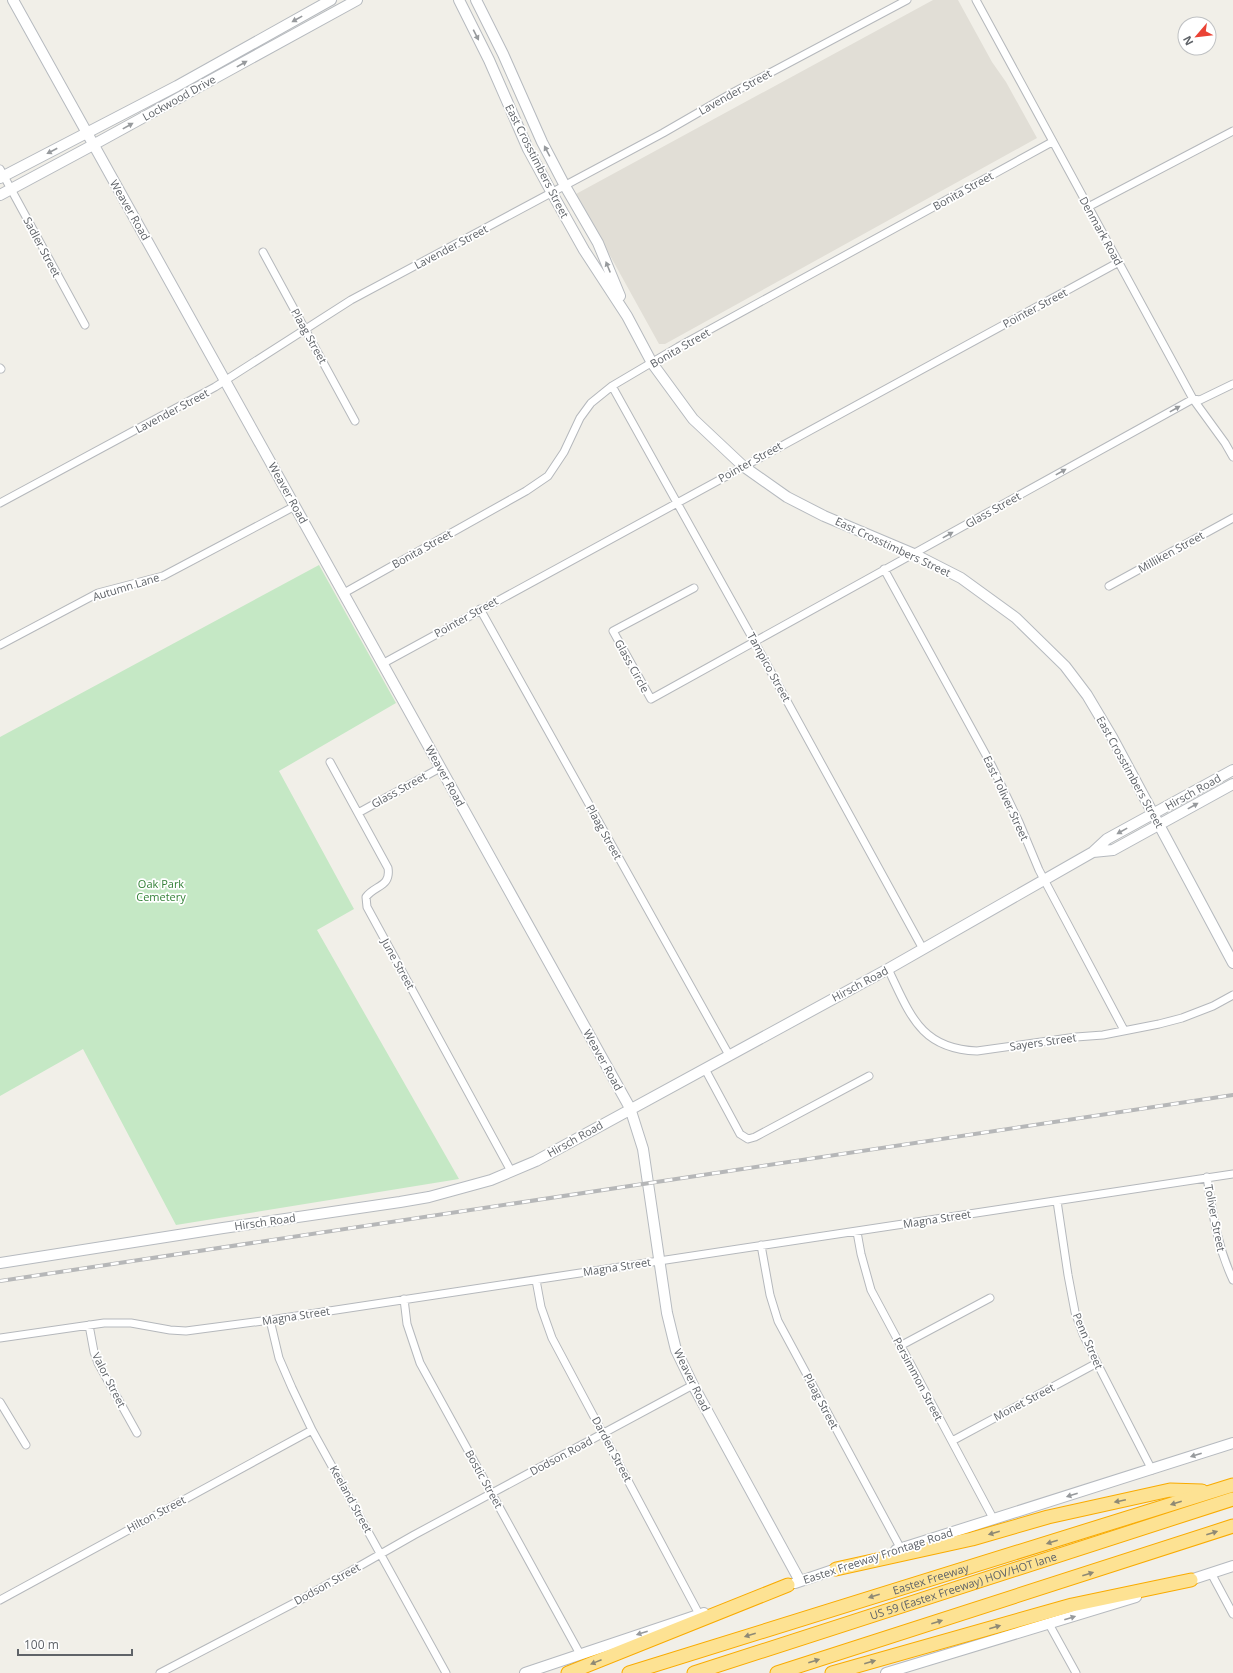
<svg xmlns="http://www.w3.org/2000/svg" width="1233" height="1673" viewBox="0 0 1233 1673" font-family="'Open Sans',sans-serif">
	<style>
		.education { fill: #e1ded6 }
		.green { fill: #c5e8c5 }
		.lines { fill: none; stroke-linecap: round; stroke-linejoin: round }
		.street-casing { stroke: #b5b8bc; stroke-width: 9 }
		.secondary-casing { stroke: #b6babf; stroke-width: 12 }
		.highway-casing { stroke: #f9ab00; stroke-width: 15 }
		.street { stroke: #fff; stroke-width: 7 }
		.secondary { stroke: #fff; stroke-width: 10 }
		.highway { stroke: #fde293; stroke-width: 13 }
		.rail-casing { stroke: #b6b7b8; stroke-width: 4 }
		.rail { stroke: #fff; stroke-width: 2.5; stroke-dasharray: 8; stroke-linecap: butt }
		.oneway { fill: #979a9d }
		.oneway2 { fill: #8e8975 }
		.labels { text-anchor: middle; stroke-width: 3.5; stroke-linejoin: round; paint-order: stroke }
		.street-label { font-size: 11px; fill: #5f6368; stroke: #fff }
		.park-label { font-size: 11px; fill: #348238; stroke: #fff }
	</style>
	<rect width="100%" height="100%" fill="#f1efe8"/>
	<!-- education -->
	<path class="education" d="M933,0H958L992,62L1006,82L1037,138L665,344H659L576,194Z"/>
	<!-- green -->
	<path class="green" d="M319,565L396,703L279,771L354,909L317,930L459,1179L176,1225L83,1049L0,1096V737Z"/>
	<g class="lines">
		<!-- street casing -->
		<g class="street-casing">
			<path id="street" d="M976,0L1193,399L1225,443L1233,457
				M0,169L85,325
				M1088,207L1233,131
				M263,252L355,421
				M0,368L1,369
				M612,386L754,641L923,949
				M0,503L215,387L351,300L663,133L734,92L907,0
				M884,569L992,766L1019,822L1039,870L1124,1030
				M1109,586L1233,518
				M694,588L613,631L651,699L1193,399L1200,400L1233,384
				M344,593L526,491L548,476L564,452L580,418L591,403L612,386L678,347L1052,142
				M480,609L729,1055
				M0,645L98,593L163,576L295,506
				M382,664L1119,262
				M330,762L388,868C391,887 375,885 366,897L367,907L511,1171
				M358,813L440,768
				M888,969C910,1014 920,1049 977,1051L1076,1037L1103,1035L1159,1024L1182,1018L1213,1006L1233,995
				M705,1069L740,1134L748,1139L755,1137L869,1076
				M1207,1177C1213,1215 1217,1246 1233,1280
				M1057,1201L1068,1275L1075,1312L1083,1334L1097,1363L1152,1470
				M857,1232L861,1254L871,1290L994,1520
				M761,1245L770,1295L778,1321L901,1549
				M536,1280L541,1307L552,1338L699,1614
				M404,1299L407,1324L420,1363L580,1654
				M270,1320L279,1358L292,1388L312,1430L446,1673
				M89,1325L94,1352L98,1363L137,1433
				M0,1338L104,1323H131L170,1330L186,1331L270,1320L1233,1174
				M900,1346L990,1298
				M0,1402L26,1445
				M952,1441L1097,1363
				M1211,1573L1233,1614
				M0,1600L312,1430
				M1049,1624L1076,1673
				M160,1673L300,1600L414,1535L693,1385"/>
		</g>
		<!-- secondary casing -->
		<g class="secondary-casing">
			<path id="secondary" d="M13,0L630,1108L643,1149L667,1313L676,1350L693,1385L800,1581
				M459,0L489,60L528,149L552,193L584,250L627,316L652,363L693,419L743,466L787,497L824,516L914,554L961,578L1016,618L1065,666L1087,695L1112,737L1233,963
				M476,0L503,54L542,142L565,186L598,243L620,296
				M0,178L177,86L331,0
				M0,195L93,145L357,0
				M1093,852L1113,850L1233,784
				M0,1263L223,1228L400,1202L429,1197L491,1180L536,1161L888,969L1093,852L1107,839L1233,770
				M896,1550L1233,1443
				M1184,1582L1233,1566
				M795,1583L842,1567
				M525,1673L704,1613
				M886,1673L1136,1597"/>
		</g>
		<!-- highway casing -->
		<g class="highway-casing">
			<g id="highway">
				<path d="M836,1569L972,1539L1048,1517L1170,1490L1202,1491"/>
				<path d="M568,1673L788,1585"/>
				<path id="s1" d="M629,1673L1233,1485"/>
				<path id="s2" d="M694,1673L1233,1499"/>
				<path d="M777,1673L1233,1526"/>
				<path d="M832,1673L1072,1605L1191,1580"/>
			</g>
		</g>
		<!-- street -->
		<use href="#street" class="street"/>
		<!-- secondary -->
		<use href="#secondary" class="secondary"/>
		<!-- highway -->
		<use href="#highway" class="highway"/>
		<!-- rail casing -->
		<g class="rail-casing">
			<path id="rail" d="M0,1281L1233,1095"/>
		</g>
		<!-- rail -->
		<use href="#rail" class="rail"/>
	</g>
	<!-- one-way arrows -->
	<defs><path id="oneway-solid" d="M-6-.8H1V-3.2L6.5 0L1 3.2V.8H-6Z"/></defs>
	<g class="oneway">
		<use href="#oneway-solid" transform="translate(297 19) rotate(151)"/>
		<use href="#oneway-solid" transform="translate(476 35) rotate(63)"/>
		<use href="#oneway-solid" transform="translate(242 64) rotate(-29)"/>
		<use href="#oneway-solid" transform="translate(128 126) rotate(-29)"/>
		<use href="#oneway-solid" transform="translate(52 151) rotate(152)"/>
		<use href="#oneway-solid" transform="translate(547 151) rotate(-118)"/>
		<use href="#oneway-solid" transform="translate(608 267) rotate(-112)"/>
		<use href="#oneway-solid" transform="translate(1175 409) rotate(-29)"/>
		<use href="#oneway-solid" transform="translate(1061 472) rotate(-29)"/>
		<use href="#oneway-solid" transform="translate(948 535) rotate(-29)"/>
		<use href="#oneway-solid" transform="translate(1193 806) rotate(-29)"/>
		<use href="#oneway-solid" transform="translate(1122 831) rotate(151)"/>
		<use href="#oneway-solid" transform="translate(1196 1455) rotate(162)"/>
		<use href="#oneway-solid" transform="translate(1072 1495) rotate(162)"/>
		<use href="#oneway-solid" transform="translate(1070 1618) rotate(-18)"/>
		<use href="#oneway-solid" transform="translate(642 1633) rotate(162)"/>
	</g>
	<g class="oneway2">
		<use href="#oneway-solid" transform="translate(1120 1501) rotate(168)"/>
		<use href="#oneway-solid" transform="translate(1176 1503) rotate(163)"/>
		<use href="#oneway-solid" transform="translate(994 1533) rotate(164)"/>
		<use href="#oneway-solid" transform="translate(1212 1533) rotate(-18)"/>
		<use href="#oneway-solid" transform="translate(1052 1542) rotate(163)"/>
		<use href="#oneway-solid" transform="translate(1088 1574) rotate(-18)"/>
		<use href="#oneway-solid" transform="translate(874 1596) rotate(163)"/>
		<use href="#oneway-solid" transform="translate(937 1622) rotate(-18)"/>
		<use href="#oneway-solid" transform="translate(995 1627) rotate(-16)"/>
		<use href="#oneway-solid" transform="translate(750 1635) rotate(163)"/>
		<use href="#oneway-solid" transform="translate(814 1661) rotate(-18)"/>
		<use href="#oneway-solid" transform="translate(596 1662) rotate(158)"/>
		<use href="#oneway-solid" transform="translate(870 1662) rotate(-16)"/>
	</g>
	<g class="labels">
		<!-- street labels -->
		<g class="street-label">
			<text transform="translate(735 92) rotate(-29)" y="4">Lavender Street</text>
			<text transform="translate(179 98) rotate(-29)" y="4">Lockwood Drive</text>
			<text transform="translate(537 161) rotate(63)" y="4">East Crosstimbers Street</text>
			<text transform="translate(963 191) rotate(-29)" y="4">Bonita Street</text>
			<text transform="translate(130 210) rotate(60)" y="4">Weaver Road</text>
			<text transform="translate(1101 231) rotate(61)" y="4">Denmark Road</text>
			<text transform="translate(42 247) rotate(62)" y="4">Sadler Street</text>
			<text transform="translate(451 247) rotate(-28)" y="4">Lavender Street</text>
			<text transform="translate(1035 308) rotate(-28)" y="4">Pointer Street</text>
			<text transform="translate(309 336) rotate(61)" y="4">Plaag Street</text>
			<text transform="translate(680 348) rotate(-30)" y="4">Bonita Street</text>
			<text transform="translate(172 411) rotate(-28)" y="4">Lavender Street</text>
			<text transform="translate(750 462) rotate(-29)" y="4">Pointer Street</text>
			<text transform="translate(288 493) rotate(61)" y="4">Weaver Road</text>
			<text transform="translate(993 510) rotate(-29)" y="4">Glass Street</text>
			<text transform="translate(893 547) rotate(25)" y="4">East Crosstimbers Street</text>
			<text transform="translate(422 549) rotate(-29)" y="4">Bonita Street</text>
			<text transform="translate(1171 552) rotate(-29)" y="4">Milliken Street</text>
			<text transform="translate(126 587) rotate(-17)" y="4">Autumn Lane</text>
			<text transform="translate(466 617) rotate(-29)" y="4">Pointer Street</text>
			<text transform="translate(632 666) rotate(61)" y="4">Glass Circle</text>
			<text transform="translate(769 667) rotate(61)" y="4">Tampico Street</text>
			<text transform="translate(1130 772) rotate(61)" y="4">East Crosstimbers Street</text>
			<text transform="translate(445 776) rotate(61)" y="4">Weaver Road</text>
			<text transform="translate(399 790) rotate(-29)" y="4">Glass Street</text>
			<text transform="translate(1193 792) rotate(-29)" y="4">Hirsch Road</text>
			<text transform="translate(1006 798) rotate(65)" y="4">East Toliver Street</text>
			<text transform="translate(604 832) rotate(61)" y="4">Plaag Street</text>
			<text transform="translate(398 964) rotate(61)" y="4">June Street</text>
			<text transform="translate(860 984) rotate(-28)" y="4">Hirsch Road</text>
			<text transform="translate(1043 1042) rotate(-8)" y="4">Sayers Street</text>
			<text transform="translate(603 1060) rotate(61)" y="4">Weaver Road</text>
			<text transform="translate(575 1139) rotate(-29)" y="4">Hirsch Road</text>
			<text transform="translate(1215 1218) rotate(79)" y="4">Toliver Street</text>
			<text transform="translate(937 1219) rotate(-9)" y="4">Magna Street</text>
			<text transform="translate(265 1222) rotate(-8)" y="4">Hirsch Road</text>
			<text transform="translate(617 1267) rotate(-9)" y="4">Magna Street</text>
			<text transform="translate(296 1316) rotate(-9)" y="4">Magna Street</text>
			<text transform="translate(1088 1341) rotate(67)" y="4">Penn Street</text>
			<text transform="translate(918 1379) rotate(62)" y="4">Persimmon Street</text>
			<text transform="translate(109 1380) rotate(63)" y="4">Valor Street</text>
			<text transform="translate(692 1380) rotate(64)" y="4">Weaver Road</text>
			<text transform="translate(821 1401) rotate(62)" y="4">Plaag Street</text>
			<text transform="translate(1024 1402) rotate(-28)" y="4">Monet Street</text>
			<text transform="translate(612 1449) rotate(62)" y="4">Darden Street</text>
			<text transform="translate(561 1456) rotate(-28)" y="4">Dodson Road</text>
			<text transform="translate(484 1479) rotate(61)" y="4">Bostic Street</text>
			<text transform="translate(351 1499) rotate(61)" y="4">Keeland Street</text>
			<text transform="translate(156 1514) rotate(-28)" y="4">Hilton Street</text>
			<text transform="translate(878 1556) rotate(-18)" y="4">Eastex Freeway Frontage Road</text>
			<text dy="4" stroke="none"><textPath href="#s1" startOffset="316">Eastex Freeway</textPath></text>
			<text transform="translate(327 1584) rotate(-29)" y="4">Dodson Street</text>
			<text dy="4" stroke="none"><textPath href="#s2" startOffset="283">US 59 (Eastex Freeway) HOV/HOT lane</textPath></text>
		</g>
		<!-- park labels -->
		<g class="park-label">
			<text x="161" y="888">Oak Park<tspan x="161" dy="13">Cemetery</tspan></text>
		</g>
	</g>
	<!-- north arrow -->
	<g transform="translate(1197 36) rotate(242)"><circle r="19" fill="#ffffff" stroke="#bfc1c3"/>
	<path d="M0-3L7 15L0 10L-7 15Z" fill="#ea4335"/>
	<text y="-6" font-size="11" font-weight="bold" text-anchor="middle" fill="#5f6368">N</text>
	</g>
	<!-- scale -->
	<path d="M18 1649v6h114v-6" fill="none" stroke="#5f6368" stroke-width="2"/>
	<text x="24" y="1649" font-size="12" fill="#5f6368" stroke="#ffffff" stroke-width="3" paint-order="stroke">100 m</text>
</svg>
